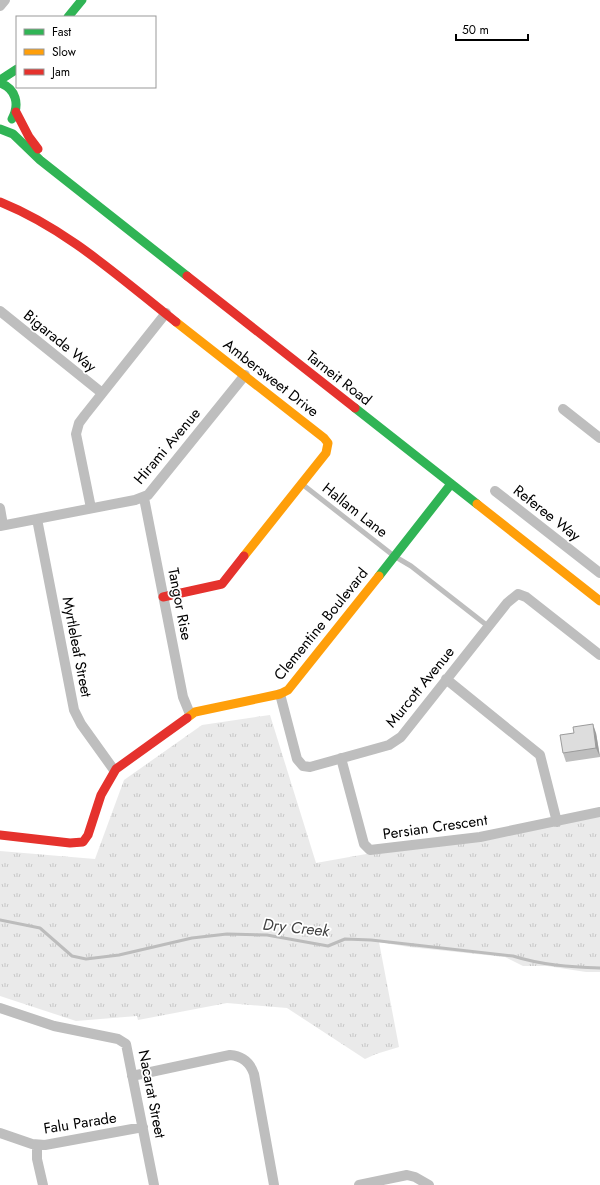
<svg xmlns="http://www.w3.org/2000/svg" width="600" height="1185" viewBox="0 0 600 1185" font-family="Jost,sans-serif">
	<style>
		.park { fill: url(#park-tufts) }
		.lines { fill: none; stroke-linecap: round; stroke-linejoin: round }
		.stream { stroke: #bcbcbc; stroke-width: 3 }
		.lane { stroke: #bebebe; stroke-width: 5 }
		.street { stroke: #bebebe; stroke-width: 10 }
		.fast { stroke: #30b455; stroke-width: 9 }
		.slow { stroke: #ff9f0a; stroke-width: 9 }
		.jam { stroke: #e5322d; stroke-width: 9 }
		.wall { fill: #bebebe }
		.shaded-wall { fill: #9b9b9b }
		.building { fill: #ddd; stroke: #9b9b9b }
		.labels { text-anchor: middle; stroke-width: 3.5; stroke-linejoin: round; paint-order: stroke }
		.street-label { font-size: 15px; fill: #000; stroke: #fff }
		.water-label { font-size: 16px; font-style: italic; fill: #414141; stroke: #fff }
	</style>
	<defs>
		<pattern id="park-tufts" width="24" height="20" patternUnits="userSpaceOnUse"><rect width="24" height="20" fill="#eaeaea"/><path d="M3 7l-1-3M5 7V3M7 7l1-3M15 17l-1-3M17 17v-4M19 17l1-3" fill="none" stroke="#c7c7c7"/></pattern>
	</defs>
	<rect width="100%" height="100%" fill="#fff"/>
	<!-- park -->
	<path class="park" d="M270,715L316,863L600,812V972H586L547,966H523L505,957L409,947L379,942L399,1047L376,1054L365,1059L287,1008L227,1003L138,1020L137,1016L76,1021L0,996V851L95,859L124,780L202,725Z"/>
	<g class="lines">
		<!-- stream -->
		<path class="stream" d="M0,920L40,928L72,956L86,959L119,955L192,938L227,934L267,935L328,946L345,939L371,940L513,956C541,965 570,967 600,968"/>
		<!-- lane -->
		<path class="lane" d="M302,484L394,556L411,566L489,627"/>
		<!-- street -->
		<path class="street" d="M0,6L5,0
			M0,311L102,393
			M563,409L600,438
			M495,491L600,573
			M144,498L183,697L190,714
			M0,508L3,525
			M91,508L76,434L79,423L85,415L166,313
			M37,519L74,710L81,724L114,770
			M0,526L135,500L148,495L245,375
			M446,679L540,755L557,822
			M280,694L297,759L303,766L310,767L389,745L401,737L507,603L518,594L526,597L600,655
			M341,758L364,844L370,850L480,837L600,812
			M0,1008L54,1026L118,1039L126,1044L154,1185
			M132,1076L230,1055C242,1056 250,1062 254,1074L274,1185
			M0,1133L32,1144L45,1145L143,1127
			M37,1145V1159L43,1185
			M359,1185L407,1175L415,1177L429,1185"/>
		<!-- fast -->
		<path class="fast" d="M68,17L82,0
			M0,80L17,69
			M0,83C16,89 20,104 12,119
			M0,129L13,134L40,160L187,276
			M355,408L477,504
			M379,576L451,484"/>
		<!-- slow -->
		<path class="slow" d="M176,322L324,438L328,443L326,453L244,556
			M477,504L600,601
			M187,718L195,712L280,694L288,690L379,576"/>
		<!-- jam -->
		<path class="jam" d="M16,112L29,137L38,149
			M0,202C67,229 120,278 176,322
			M187,276L355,408
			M163,597L222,584L244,556
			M0,835L70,843L83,842L88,835L101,795L116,769L187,718"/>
	</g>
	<!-- wall -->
	<path class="wall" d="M596,733L600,757L566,762L563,753Z"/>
	<!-- shaded-wall -->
	<path class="shaded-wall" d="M593,724L596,733L600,757L596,748Z"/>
	<!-- building -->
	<path class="building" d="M593,724L596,748L563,753L560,735L574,733L573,727Z"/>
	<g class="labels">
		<!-- street labels -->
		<g class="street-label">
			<text transform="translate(60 341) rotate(39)" y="5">Bigarade Way</text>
			<text transform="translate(271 378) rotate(38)" y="5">Ambersweet Drive</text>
			<text transform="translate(339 378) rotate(38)" y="5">Tarneit Road</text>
			<text transform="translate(167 446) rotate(-50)" y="5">Hirami Avenue</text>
			<text transform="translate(355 510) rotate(38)" y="5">Hallam Lane</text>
			<text transform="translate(547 513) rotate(38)" y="5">Referee Way</text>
			<text transform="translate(180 604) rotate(79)" y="5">Tangor Rise</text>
			<text transform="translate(321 624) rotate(-51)" y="5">Clementine Boulevard</text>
			<text transform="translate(77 647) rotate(79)" y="5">Myrtleleaf Street</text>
			<text transform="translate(420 687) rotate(-51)" y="5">Murcott Avenue</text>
			<text transform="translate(435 827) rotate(-8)" y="5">Persian Crescent</text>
			<text transform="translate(152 1094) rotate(79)" y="5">Nacarat Street</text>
			<text transform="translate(80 1123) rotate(-9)" y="5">Falu Parade</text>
		</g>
		<!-- water labels -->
		<g class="water-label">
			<text transform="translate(296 927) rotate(6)" y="6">Dry Creek</text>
		</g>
	</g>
	<!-- legend -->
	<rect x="16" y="16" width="140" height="72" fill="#ffffff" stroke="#999999"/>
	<rect x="24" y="29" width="20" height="6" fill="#30b455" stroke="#999999"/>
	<text x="52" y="36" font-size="12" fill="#000000">Fast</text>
	<rect x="24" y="49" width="20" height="6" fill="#ff9f0a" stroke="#999999"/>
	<text x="52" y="56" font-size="12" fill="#000000">Slow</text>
	<rect x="24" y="69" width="20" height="6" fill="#e5322d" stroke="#999999"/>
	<text x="52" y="76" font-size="12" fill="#000000">Jam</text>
	<!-- scale -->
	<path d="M456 34v6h72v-6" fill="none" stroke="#000000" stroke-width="2"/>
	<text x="462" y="34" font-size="12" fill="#000000" stroke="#ffffff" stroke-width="3" paint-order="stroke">50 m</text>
</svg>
